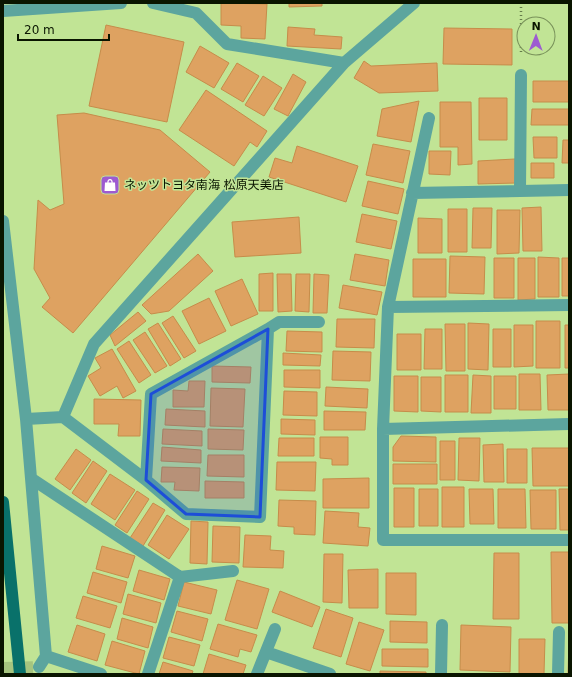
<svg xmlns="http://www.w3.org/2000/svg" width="572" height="677" viewBox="0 0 572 677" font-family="'DejaVu Sans','Noto Sans JP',sans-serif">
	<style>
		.building { fill: #dea261; stroke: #c68c4a }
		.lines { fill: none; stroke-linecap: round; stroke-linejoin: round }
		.minor-tunnel { stroke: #a6c57f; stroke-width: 12; stroke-dasharray: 12 6; stroke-linecap: butt }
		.path { stroke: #657c4a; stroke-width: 2.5; stroke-dasharray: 1 3; stroke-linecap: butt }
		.minor { stroke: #5ca59e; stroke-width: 12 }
		.major { stroke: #09716a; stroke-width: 12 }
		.marked { fill: #1d4ed8; fill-opacity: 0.2; stroke: #1d4ed8; stroke-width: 3; stroke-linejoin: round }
		.labels { text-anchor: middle; stroke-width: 3; stroke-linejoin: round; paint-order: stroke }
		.poi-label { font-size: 12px; fill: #0a1500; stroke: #c1e495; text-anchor: start }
	</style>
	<rect width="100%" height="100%" fill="#c1e495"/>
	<!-- building -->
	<path class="building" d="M221,3L267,4L265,39L241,38V26L221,25Z
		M289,3H322V6L289,7Z
		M106,25L184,42L167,122L89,106Z
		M288,27L315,29L314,35L342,37L341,49L287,46Z
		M444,28L512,29V65L443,64Z
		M200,46L229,63L214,88L186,72Z
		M364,61L371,66L437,63L438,91L379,93L354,78Z
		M237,63L259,76L243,102L221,89Z
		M293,74L306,82L288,116L274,109Z
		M263,76L282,88L264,116L245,105Z
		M533,81H569V102H533Z
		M206,90L267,131L257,147L250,142L234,166L179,130Z
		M479,98H507V140H479Z
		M419,101L411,142L377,136L382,109Z
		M440,102H471L472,164L458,165V147H440Z
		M532,109H569V125H531Z
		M84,113L160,130L210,172L73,333L42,307L50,298L34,269L38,200L50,210L64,204L57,115Z
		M533,137H557V158H534Z
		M563,140H569V163H562Z
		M373,144L410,151L403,183L366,175Z
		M297,146L358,166L346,202L269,177L275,158L292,163Z
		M429,151H451L450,175L429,174Z
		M515,159L516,183L478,184V161Z
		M531,163H554V178H531Z
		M368,181L404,189L398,214L362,206Z
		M541,207L542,251H523L522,208Z
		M473,208H492L491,248H472Z
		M448,209H467V252H448Z
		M497,210H520L519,253L497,254Z
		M362,214L397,221L391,249L356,242Z
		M299,217L301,253L235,257L232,222Z
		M418,218L442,219V253H418Z
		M198,254L213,271L169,311L151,314L142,305Z
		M355,254L389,260L385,286L350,280Z
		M450,256L485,257L484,294L449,293Z
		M538,257L559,258V297H538Z
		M494,258H514V298H494Z
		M518,258H535V299L518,300Z
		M562,258H569V296H562Z
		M413,259H446V297H413Z
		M273,273V311H259V274Z
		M277,274H291L292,311L278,312Z
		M296,274H310L309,312L295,311Z
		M314,274L329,275L327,313H313Z
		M242,279L258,314L231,326L215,291Z
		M343,285L382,292L377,315L339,308Z
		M209,298L226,331L199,344L182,311Z
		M138,312L146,321L115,346L110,335Z
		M173,316L196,351L184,358L162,323Z
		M337,319H375L374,348L336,347Z
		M536,321H560V368H536Z
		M158,323L181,359L170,366L148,329Z
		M468,323L489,324L488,370L468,369Z
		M445,324H465V371H446Z
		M514,325H533V366L514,367Z
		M565,325H569V368H565Z
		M425,329H442V369H424Z
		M493,329H511V367H493Z
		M287,331L322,332V352L286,351Z
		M145,332L167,366L155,373L133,340Z
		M397,334H421V370H397Z
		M129,341L151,375L139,383L117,349Z
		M112,349L136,391L123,398L117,386L100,396L88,376L101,368L95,358Z
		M333,351L371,352L370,381L332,380Z
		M283,353L321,355L320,366L283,365Z
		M212,366L251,367L250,383L212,382Z
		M284,370H320V388L284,387Z
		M519,374H540L541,410H519Z
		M569,374V410H548L547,375Z
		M445,375H468V412H445Z
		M473,375L491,376V413H471Z
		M394,376H418V412L394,411Z
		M494,376H516V409H494Z
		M421,377H441V412L421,411Z
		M189,381H205L204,407H173V390L188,391Z
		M326,387L368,389L367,408L325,406Z
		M211,388L245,389L243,427L210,426Z
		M284,391L317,392V416L283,415Z
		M94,399L141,400L140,436H118L119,424H94Z
		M166,409L205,411V427L165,425Z
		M324,411L366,412L365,430H324Z
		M281,419L315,420V435L281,434Z
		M163,429L202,431V446L162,444Z
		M208,429L244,430L243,450L208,449Z
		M401,436L436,437V462L393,461V447Z
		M320,437H348V465H332V459L320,458Z
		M279,438H314V456H278Z
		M459,438H480L479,481L458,480Z
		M440,441H455V480H440Z
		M503,444L504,482H484L483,445Z
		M162,447L201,450V463L161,461Z
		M532,448H569V486H533Z
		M76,449L91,460L70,490L55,479Z
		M507,449H527V483H507Z
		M208,455H244V477L207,476Z
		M93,461L107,471L86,503L72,493Z
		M277,462H316L315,491L276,490Z
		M393,464H437V484H393Z
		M162,467L200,468L199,491L174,490L175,482H161Z
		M110,474L135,490L115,520L91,504Z
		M369,478V508H323V479Z
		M205,481L244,482V498H205Z
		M442,487H464V527H442Z
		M394,488H414V527H394Z
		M419,489H438V526H419Z
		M469,489H493L494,524H470Z
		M498,489H525L526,528H498Z
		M559,489H569V530H560Z
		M530,490H556V529H531Z
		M137,491L149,499L127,533L115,525Z
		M279,500L316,501L315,535L294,534V527L278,526Z
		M153,503L165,510L143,546L130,538Z
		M325,511L359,513L358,527L370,528L368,546L323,543Z
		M167,515L189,529L169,559L148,545Z
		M191,521L208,522L207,564L190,563Z
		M213,526L240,527L239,563L212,562Z
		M245,535L271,536L270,550L284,551L283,568L243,567Z
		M102,546L135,556L128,578L96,569Z
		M551,552H569V623H552Z
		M494,553H519V619H493Z
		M324,554H343L342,603L323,602Z
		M378,569V608H349L348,570Z
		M139,570L170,579L164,600L133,591Z
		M93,572L127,582L121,603L87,593Z
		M386,573H416V615L386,614Z
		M237,580L269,589L257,629L225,620Z
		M184,582L217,590L211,614L178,606Z
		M280,591L320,607L312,627L272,612Z
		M128,594L161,603L156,623L123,614Z
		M83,596L117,606L110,628L76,618Z
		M326,609L353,618L341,657L313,648Z
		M177,611L208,619L202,641L171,632Z
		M122,618L153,627L148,648L117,639Z
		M390,621L427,622V643L390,642Z
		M359,622L384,630L370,671L346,664Z
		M218,624L257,635L251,652L240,649L238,657L210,649Z
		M77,625L105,634L97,661L68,652Z
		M461,625L511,627L510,672L460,670Z
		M169,637L200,645L194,666L163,658Z
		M519,639H545L544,674H519Z
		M112,641L145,651L139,674L105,665Z
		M569,641V674H568Z
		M382,649H428V667L382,666Z
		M209,654L246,665L243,674H203Z
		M163,662L193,671L192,674H159Z
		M380,671L426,672V674H380Z"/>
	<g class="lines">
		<!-- minor-tunnel -->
		<path class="minor-tunnel" d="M3,668L39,667"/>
		<!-- path -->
		<path class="path" d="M521,3V55"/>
		<!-- minor -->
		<path class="minor" d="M153,3L196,13L227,44L344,63
			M3,11L121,3
			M429,118L388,307L383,429V540H569
			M520,190L521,75
			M412,193L569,190
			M3,221L26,419L63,417L94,344L344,63L414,3
			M388,307L569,305
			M268,329L279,322H319
			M63,417L146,480L186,514L260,517L268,329L151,394L146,480
			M26,419L46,656L39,667
			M383,429L569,424
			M32,479L180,577
			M266,652L330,674
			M46,656L101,674
			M148,674L180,577L233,571
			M257,674L275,629
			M441,674L442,625
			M558,674L559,632"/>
		<!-- major -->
		<path class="major" d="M3,502L20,674"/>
	</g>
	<!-- marked area -->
	<path class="marked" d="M268,329L260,517L186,514L146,480L151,394Z"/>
	<!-- icons -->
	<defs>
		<g id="shop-square" transform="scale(1)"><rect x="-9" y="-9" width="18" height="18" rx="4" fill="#9d5bd1" stroke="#c1e495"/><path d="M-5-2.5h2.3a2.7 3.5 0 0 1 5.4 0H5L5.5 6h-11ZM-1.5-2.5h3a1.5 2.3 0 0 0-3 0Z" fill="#fff"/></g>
	</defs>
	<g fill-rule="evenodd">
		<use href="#shop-square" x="110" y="185"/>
	</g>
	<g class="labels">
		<!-- poi labels -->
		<g class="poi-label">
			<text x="124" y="189">ネッツトヨタ南海 松原天美店</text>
		</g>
	</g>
	<!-- border -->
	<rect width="572" height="677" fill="none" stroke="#0a1500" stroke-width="8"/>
	<!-- north arrow -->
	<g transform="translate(536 36) rotate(1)"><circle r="19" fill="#c1e495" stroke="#789159"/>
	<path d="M0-3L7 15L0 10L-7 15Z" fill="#9d5bd1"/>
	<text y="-6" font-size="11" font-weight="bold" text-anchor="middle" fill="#0a1500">N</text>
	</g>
	<!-- scale -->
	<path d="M18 34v6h91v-6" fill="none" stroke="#0a1500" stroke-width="2"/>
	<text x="24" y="34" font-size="12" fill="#0a1500" stroke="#c1e495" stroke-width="3" paint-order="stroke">20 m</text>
</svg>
